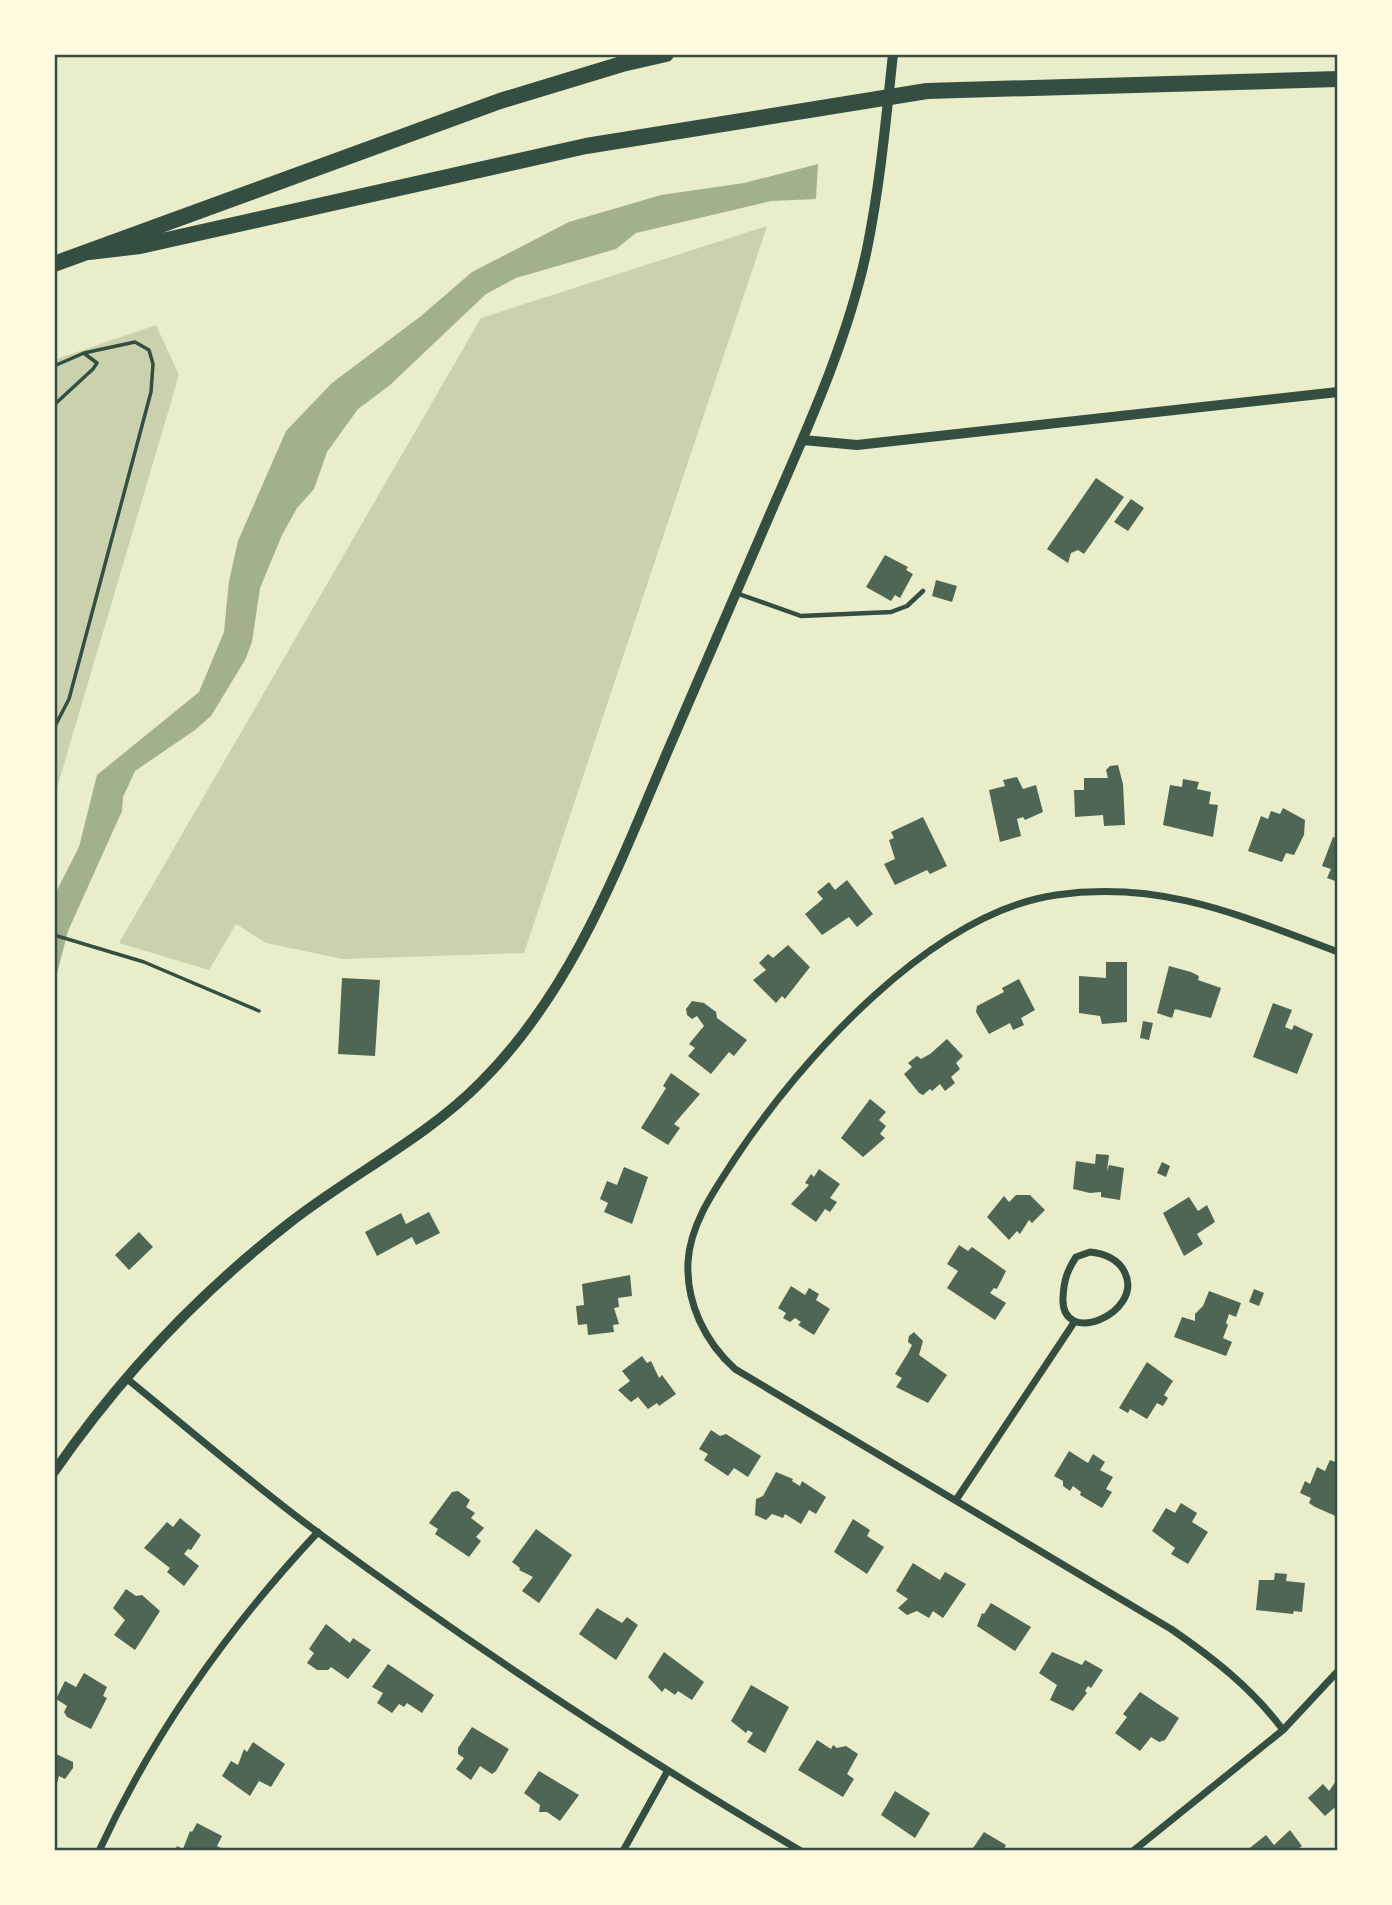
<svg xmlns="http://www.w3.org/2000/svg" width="1392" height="1905" viewBox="0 0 1392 1905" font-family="Rubik,sans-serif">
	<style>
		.green { fill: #cad2ad }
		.water { fill: #a3b18a }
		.building { fill: #4f6655 }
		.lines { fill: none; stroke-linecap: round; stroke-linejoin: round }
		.path { stroke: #344e41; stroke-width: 3.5 }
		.service { stroke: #344e41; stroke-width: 4.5 }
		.minor { stroke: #344e41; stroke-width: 7 }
		.tertiary { stroke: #344e41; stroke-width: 10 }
		.motorway { stroke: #344e41; stroke-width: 16 }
		.neatline { fill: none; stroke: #344e41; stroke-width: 2.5 }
	</style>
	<rect width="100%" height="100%" fill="#e9edc9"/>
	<!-- green -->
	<path class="green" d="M767,226L524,953L343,959L266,943L236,924L209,970L119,943L481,318Z
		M156,325L179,375L54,798V360Z"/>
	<!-- water -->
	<path class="water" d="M818,164L816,199L771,201L636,233L616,249L516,278L486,294L390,385L358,409L327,452L314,489L297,508L282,535L260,588L252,642L245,660L211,716L195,730L135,771L123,797L122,811L68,931L54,985V896L79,847L97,775L199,692L224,632L229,581L238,541L286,431L332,383L421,316L472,272L569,222L661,195L744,183Z"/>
	<!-- building -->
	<path class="building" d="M1096,478L1124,497L1084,554L1078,550L1071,553L1068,563L1047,549Z
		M1131,499L1144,508L1128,531L1114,522Z
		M885,555L908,567L906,570L913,574L900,598L895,595L891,601L866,587Z
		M936,580L957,586L952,602L932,596Z
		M1118,765L1123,784L1125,825L1104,826L1103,815L1075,817L1074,790H1084V778H1108L1106,770L1110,766Z
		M1017,777L1023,789L1036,785L1043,812L1025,820L1023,817L1017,819L1021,836L1000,842L989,790L1005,786L1003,780Z
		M1183,779L1199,782L1197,789L1211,792L1209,804L1218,805L1213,837L1163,825L1170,785L1182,787Z
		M1283,808L1305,820L1304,835L1294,855L1286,853L1282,862L1248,851L1261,816L1268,819L1271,811L1280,814Z
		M923,817L947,866L930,874L927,870L895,885L884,864L895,859L889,840L894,838L891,832Z
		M1333,837L1338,839V882L1327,878L1331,869L1322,866Z
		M847,880L873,914L857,927L849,917L822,935L805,914L823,899L817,892L829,882L835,890Z
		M788,945L810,967L785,999L782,996L776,1003L753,980L766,970L759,963L768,954L773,958Z
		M1106,962H1127V1022L1102,1024L1100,1016L1079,1013V976L1106,978Z
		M1169,966L1191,972L1199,976L1198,980L1221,988L1211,1018L1175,1009L1172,1018L1157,1013Z
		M342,978L380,980L375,1056L338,1054Z
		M1019,979L1035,1010L1021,1018L1024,1025L1013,1030L1010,1023L989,1034L976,1012L977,1006L1004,992L1002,988Z
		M692,1001L704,1003L716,1012L717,1018L747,1040L734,1056L729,1052L711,1074L688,1056L695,1048L689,1044L704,1026L697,1016L692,1019L687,1015L686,1009Z
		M1273,1003L1292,1010L1285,1027L1292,1030L1294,1025L1313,1034L1297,1074L1253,1057Z
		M1143,1021L1153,1023L1149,1040L1140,1038Z
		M947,1039L963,1056L956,1063L960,1069L951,1077L955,1083L945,1091L940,1084L932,1091L930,1089L923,1095L919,1093L904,1074L912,1067L908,1063L917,1056L921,1059L930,1054Z
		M671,1073L700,1094L674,1124L680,1128L668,1145L641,1128L666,1088L663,1086Z
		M870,1099L886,1112L879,1120L886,1126L880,1134L885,1138L863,1157L841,1138Z
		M1096,1154L1109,1155L1107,1171L1109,1165L1124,1168L1120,1200L1101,1197V1192L1090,1193L1073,1189L1076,1161L1095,1164Z
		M1162,1162L1170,1166L1166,1177L1157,1173Z
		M624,1167L648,1177L632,1224L604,1212L608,1203L600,1199L607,1181L617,1185Z
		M819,1169L840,1184L830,1198L837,1202L830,1212L825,1209L816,1222L791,1204L809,1185L805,1183L811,1174L814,1177Z
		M1016,1195H1030L1045,1210L1032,1223L1029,1220L1020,1234L1017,1231L1009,1240L987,1217L1004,1196L1009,1202Z
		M1189,1197L1198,1211L1207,1205L1215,1222L1197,1234L1203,1244L1184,1256L1163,1213Z
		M429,1212L440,1233L416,1245L412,1237L377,1256L365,1232L401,1213L406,1224Z
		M139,1232L153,1247L129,1270L115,1255Z
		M959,1245L968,1251L972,1247L1006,1271L997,1289L994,1288L990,1293L1006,1303L995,1320L947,1288L958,1271L947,1264Z
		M630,1275L632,1296L618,1298L619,1307L614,1308L619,1324L613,1325L614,1332L588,1335L587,1324L578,1325L576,1306L584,1305L582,1284Z
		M791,1286L805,1295L809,1288L819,1294L816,1300L830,1309L814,1335L798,1325L801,1322L795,1318L790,1322L783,1318L786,1313L778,1308Z
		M1254,1289L1264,1293L1259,1306L1249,1302Z
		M1209,1291L1241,1303L1236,1317L1229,1314L1226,1323L1228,1325L1223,1338L1232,1342L1226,1356L1174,1337L1182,1317L1195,1321V1314L1203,1306Z
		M914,1332L923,1341L919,1355L947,1375L928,1403L896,1387L902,1378L895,1374L908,1353L912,1345L908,1342L909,1336Z
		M642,1356L647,1363L651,1361L659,1378L662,1375L676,1394L659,1406L657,1403L648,1409L638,1397L631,1402L618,1390L630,1381L622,1371Z
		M1147,1362L1173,1381L1164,1395L1168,1398L1163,1406L1157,1403L1147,1419L1130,1409L1128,1413L1119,1408Z
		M711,1430L720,1436L726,1434L761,1456L748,1477L734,1468L728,1476L704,1460L708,1454L699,1449Z
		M1069,1451L1088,1463L1093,1454L1105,1462L1100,1470L1113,1477L1106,1489L1112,1492L1102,1508L1080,1495L1081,1492L1073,1486L1070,1491L1063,1486V1481L1054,1476Z
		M1330,1460L1338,1463V1517L1315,1507L1309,1503L1311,1498L1300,1493L1305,1481L1310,1484L1317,1467L1325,1471Z
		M776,1472L793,1479L792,1481L800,1486L802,1481L826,1497L816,1514L809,1510L801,1524L785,1514L783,1518L772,1514L766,1520L755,1515L756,1499L763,1496Z
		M458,1491L470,1500L466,1507L475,1513L471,1518L484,1528L476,1537L481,1541L469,1557L435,1534L438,1529L429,1523L452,1492Z
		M1181,1503L1197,1513L1192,1522L1208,1532L1188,1564L1171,1554L1175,1548L1152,1531L1166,1508L1175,1513Z
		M180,1518L201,1535L191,1550L188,1549L184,1554L199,1566L184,1586L167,1572L170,1568L144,1548L167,1522L173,1527Z
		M853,1519L870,1530L867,1536L884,1547L867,1574L834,1552Z
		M536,1529L572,1555L539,1603L522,1591L533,1577L519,1570L520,1568L512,1562Z
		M913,1563L940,1580L945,1572L966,1584L943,1618L933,1611L929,1618L917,1611L907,1615L898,1608L908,1599L896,1591Z
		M1275,1573L1287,1574L1286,1581L1305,1583L1302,1612L1294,1611L1293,1614L1256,1610L1259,1580H1274Z
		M126,1589L136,1596L142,1595L160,1611L135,1650L114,1635L125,1620L113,1608Z
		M991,1603L1031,1627L1015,1651L977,1626L982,1613L984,1614Z
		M597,1608L622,1623L627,1617L638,1625L616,1660L579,1634Z
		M326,1624L350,1643L353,1638L371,1650L348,1679L331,1667L328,1670H317L307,1663L314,1653L309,1649Z
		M664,1652L704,1682L692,1700L678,1691L675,1695L665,1688L662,1692L648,1677Z
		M1052,1652L1082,1665L1085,1660L1103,1670L1091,1688L1088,1686L1085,1691L1087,1693L1073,1711L1050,1700L1057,1685L1039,1673Z
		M388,1664L434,1695L422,1713L407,1703L404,1707L399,1704L392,1713L377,1703L383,1693L372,1687Z
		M84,1673L107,1687L103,1696L107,1698L91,1729L67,1717L64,1712L67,1706L56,1699L65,1681L76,1687Z
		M751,1685L789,1707L765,1753L747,1742L753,1733L748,1730L746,1733L731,1721Z
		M1140,1692L1179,1718L1165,1740L1159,1742L1151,1737L1140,1751L1115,1733L1127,1717L1123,1714Z
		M472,1727L509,1749L496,1771L492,1774L480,1766L471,1780L456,1769L464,1758L458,1754V1748Z
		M817,1740L831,1749L833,1745L837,1748L846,1746L858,1754L847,1774L854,1779L843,1797L798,1770Z
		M253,1742L285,1764L271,1787L259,1781L250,1796L222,1776L231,1761L238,1765L244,1749L247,1752Z
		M54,1753L73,1762V1768L65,1779L59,1776L54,1795Z
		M539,1771L579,1795L560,1821L547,1812H539L540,1805L524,1793Z
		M1338,1778V1812L1334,1808L1325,1816L1308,1798L1323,1784L1329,1791Z
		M895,1791L930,1813L915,1838L881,1815Z
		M197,1823L222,1836L217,1846L227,1851H175L177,1846L183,1849L190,1831L192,1832Z
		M1290,1830L1302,1846L1295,1851H1246L1266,1835L1274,1845Z
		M984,1832L1006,1845L1003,1851H971Z"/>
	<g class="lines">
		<!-- path -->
		<path class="path" d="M54,366L84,353L135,342L149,350L153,364L151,392L69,699L54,728
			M54,405L93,369L97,363L85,354
			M54,935L144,962L259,1011"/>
		<!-- service -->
		<path class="service" d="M736,593L801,616L891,612L907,606L923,591"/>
		<!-- minor -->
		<path class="minor" d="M1090,1252C1103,1253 1119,1259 1125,1273C1144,1313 1060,1349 1063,1297C1064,1280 1067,1271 1076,1257Z
			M126,1378C190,1430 253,1485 320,1534C475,1648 636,1754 801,1851
			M956,1500L1073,1324
			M1283,1730C1252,1688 1213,1658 1171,1629L735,1369C705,1342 686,1303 688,1262C690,1223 716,1188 736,1157C802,1058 932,913 1056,895C1163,880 1241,916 1338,952
			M99,1851C153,1734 230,1626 318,1532
			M623,1851L667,1772
			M1133,1851L1283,1730L1338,1671"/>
		<!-- tertiary -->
		<path class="tertiary" d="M803,440L857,445L1338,392
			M54,1472C119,1378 198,1294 288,1224C350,1175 425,1139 481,1082C577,986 622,856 675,734C709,655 743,577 777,498C812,418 849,335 867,249C880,185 886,119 893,54"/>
		<!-- motorway -->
		<path class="motorway" d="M89,252L140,246L586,146L927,91L1338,79
			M54,264L500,101L622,64L666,54"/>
	</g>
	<!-- border -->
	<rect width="1392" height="1905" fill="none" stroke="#fefae0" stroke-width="112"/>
	<rect x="56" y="56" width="1280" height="1793" class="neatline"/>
</svg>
